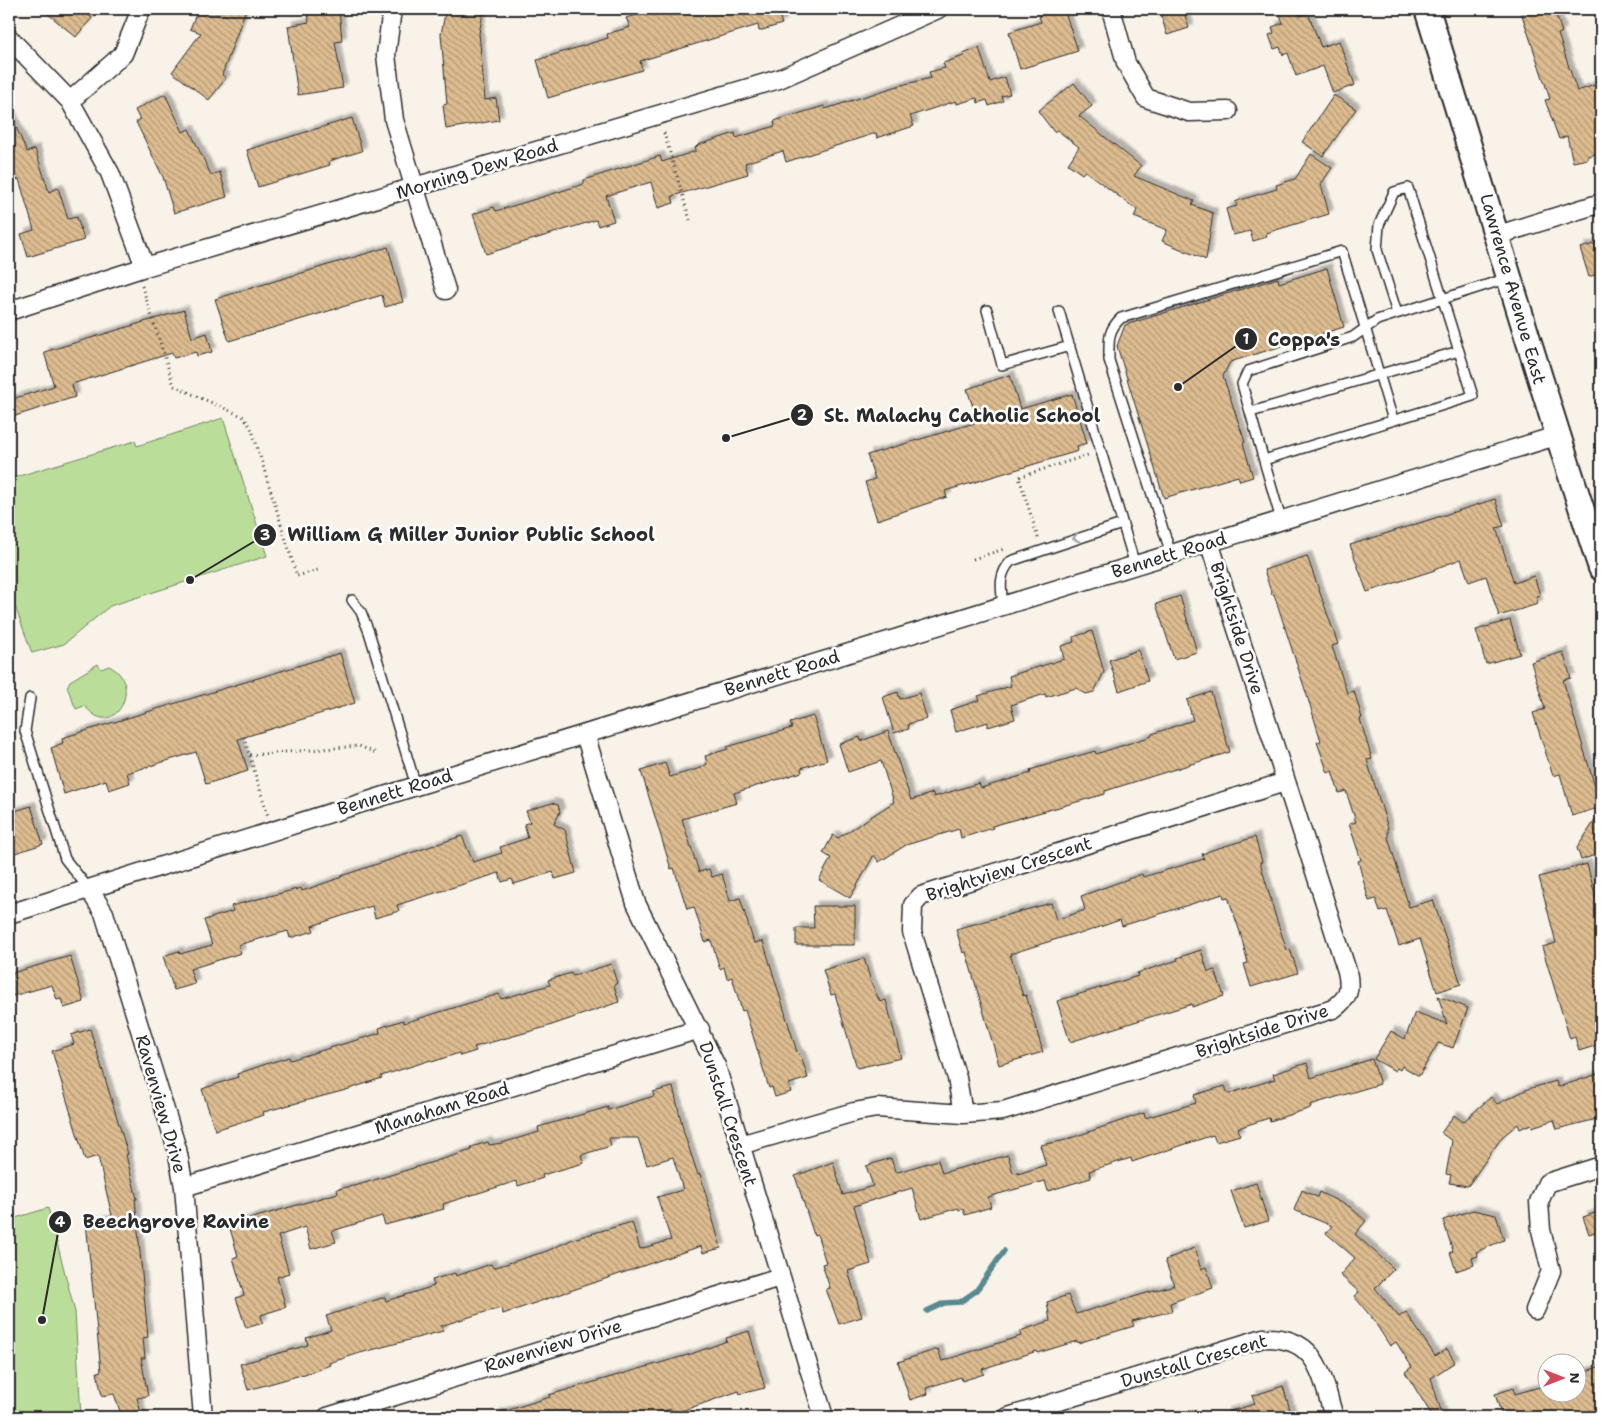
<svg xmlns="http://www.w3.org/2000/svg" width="1610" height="1426" viewBox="0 0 1610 1426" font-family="'Shantell Sans',sans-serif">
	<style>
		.green { fill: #bade99; stroke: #728462 }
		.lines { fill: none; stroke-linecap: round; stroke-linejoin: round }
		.stream { stroke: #59898f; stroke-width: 5.5 }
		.building { fill: url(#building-back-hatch); stroke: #2b2b2b; filter: url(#shadow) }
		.lane-casing { stroke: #2b2b2b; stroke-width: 12 }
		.street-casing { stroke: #2b2b2b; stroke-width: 21 }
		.secondary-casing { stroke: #2b2b2b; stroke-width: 28 }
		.path { stroke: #2b2b2b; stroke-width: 3; stroke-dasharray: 1 4; stroke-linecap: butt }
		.lane { stroke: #fff; stroke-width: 9 }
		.street { stroke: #fff; stroke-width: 18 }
		.secondary { stroke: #fff; stroke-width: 24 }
		.oneway { stroke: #a0a0a0 }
		.labels { text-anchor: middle; stroke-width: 5; stroke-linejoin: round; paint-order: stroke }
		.street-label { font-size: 18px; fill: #2b2b2b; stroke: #fff }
		.leader { fill: none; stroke: #2b2b2b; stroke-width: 2 }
		.callout-dot { fill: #2b2b2b; stroke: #fff; stroke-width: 2 }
		.mark-label { font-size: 15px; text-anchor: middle; font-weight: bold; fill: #fff }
		.callout-label { font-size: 19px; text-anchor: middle; font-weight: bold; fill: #2b2b2b; stroke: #fff; stroke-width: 5; stroke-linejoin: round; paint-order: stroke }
	</style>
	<defs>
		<pattern id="building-back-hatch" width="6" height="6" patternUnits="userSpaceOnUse" patternTransform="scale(1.25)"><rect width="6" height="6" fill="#ddbc90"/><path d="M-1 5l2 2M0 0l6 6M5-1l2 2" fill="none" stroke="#b39976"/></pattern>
		<filter id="shadow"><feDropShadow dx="4.5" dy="-4.5" stdDeviation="1" flood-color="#0004"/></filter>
	</defs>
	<rect width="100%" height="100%" fill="#f8f2e9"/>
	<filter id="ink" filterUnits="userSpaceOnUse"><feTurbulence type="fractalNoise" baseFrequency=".02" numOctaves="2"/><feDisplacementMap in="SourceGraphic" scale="10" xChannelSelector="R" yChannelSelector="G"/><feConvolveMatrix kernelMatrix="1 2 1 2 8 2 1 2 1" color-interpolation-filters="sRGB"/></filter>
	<g filter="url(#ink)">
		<!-- green -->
		<path class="green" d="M223,418L267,556L110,606L64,644L32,653L9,590V479L135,441L137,446Z
			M98,664L101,669L109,666C141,681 120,729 96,716C92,714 88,709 84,706L76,709L67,687L70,681Z
			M48,1208L75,1312L81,1417H9V1220Z"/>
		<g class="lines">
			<!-- stream -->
			<path class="stream" d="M927,1311L944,1303L960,1302L976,1291L1004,1251"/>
		</g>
		<!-- building -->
		<path class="building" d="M42,9H80L92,18L76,37Z
			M198,9H246L222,75L226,78L209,100L172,72L201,33L190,29Z
			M308,9H339L342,41L335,42L343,88L298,95L288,26L309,22Z
			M446,9H484L479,33L485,100L496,98L499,120L446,129L443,105L447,104L441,34Z
			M655,9H665L667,13L681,9H777L782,24L759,31L758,25L640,61L642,70L548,98L537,60L608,38L607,34L630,27L626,18Z
			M1060,9H1064L1078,51L1020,69L1009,32L1041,22L1039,16Z
			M1159,9H1183L1189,28L1167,35Z
			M1278,9H1297L1300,16L1308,13L1321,47L1339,41L1355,85L1333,93L1323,66L1296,76L1288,53L1283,55L1280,47L1274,49L1269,35L1274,33L1272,27L1283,23Z
			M1520,9H1554L1562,32L1558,34L1577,91L1595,85L1601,106V153L1588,156V159L1573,162L1567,136L1559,139L1545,100L1550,99Z
			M979,48L990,82L1005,77L1010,94L1001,96L1003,101L989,106L987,100L978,103L977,98L957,104L956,101L910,116L914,126L877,138L876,133L786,162L783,151L745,163L748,174L672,196L674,203L658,208L651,182L622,191L606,196L614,221L598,226L596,220L486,254L473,214L494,207L496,211L552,194L584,184V180L660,156L662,162L696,151L695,148L698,145L735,133L736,138L775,126L774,121L824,106L825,109L901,85L931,78L929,72L945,68L943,63L964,56L963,54Z
			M1074,83L1092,106L1079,116L1141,166L1134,176L1194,201L1192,205L1213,213L1206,260L1162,241L1167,230L1134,217L1137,210L1085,171L1082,174L1068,164L1079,147L1057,130L1054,132L1038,111Z
			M165,94L183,132L189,129L211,175L220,172L227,197L174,213L163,177L136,122L140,120L135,110Z
			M1334,95L1356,109L1323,156L1302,142Z
			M9,111L27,152L35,149L49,192L58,188L68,219L77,217L84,240L28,257L21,234L34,230L19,179L9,182Z
			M352,118L362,151L329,161L330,165L258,187L247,150Z
			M1311,154L1332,168L1321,184L1329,214L1266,233L1267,237L1253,241L1250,231L1233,235L1226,209L1237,206L1235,202L1240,200L1277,189L1276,185L1295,179Z
			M1601,242V273L1589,277L1580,248Z
			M388,247L403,302L385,307L382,295L229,341L215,299Z
			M1327,268L1344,327L1230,362L1223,376L1245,442L1243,443L1253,477L1240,481L1238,476L1164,498L1117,346L1125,325L1278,278L1279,283Z
			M184,310L192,338L207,333L212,352L197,356L196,352L174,358L172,353L72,384L75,397L9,418V400L54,386L44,352Z
			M1010,375L1020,409L1072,394L1087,443L1077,446L1078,451L945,491L947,497L877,520L865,482L875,479L867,455L978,422L967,389Z
			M1495,499L1504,526L1496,528L1514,583L1534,576L1540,595L1536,596L1538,604L1499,616L1486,576L1469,582L1461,559L1434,569L1435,570L1367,592L1350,545Z
			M1307,556L1338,644L1332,646L1347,693L1354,691L1362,718L1360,719L1372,759L1367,760L1388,828V837L1409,907L1433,900L1461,984L1437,992L1420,939L1399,946L1387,910L1380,912L1376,899L1369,901L1358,861L1361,860L1349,824L1356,822L1346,791L1339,793L1332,771L1328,773L1317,742L1321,741L1310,705L1274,594L1272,595L1264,570Z
			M1180,596L1197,652L1174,659L1156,604Z
			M1510,620L1520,654L1486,664L1476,630Z
			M1092,631L1104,672L1094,692L1086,694L1076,688L1046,697L1045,694L1011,705L1015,719L988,727V722L956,732L950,710L980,700L978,696L1011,686L1009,676L1064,659L1061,646L1074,642L1073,637Z
			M1138,650L1148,681L1119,691L1109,660Z
			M1563,652L1571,678L1563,680L1601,807L1572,816L1560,774L1553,776L1533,713L1545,709L1531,662Z
			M340,653L355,703L238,739L248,771L206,784L196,752L127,773L130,783L109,790L106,780L64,794L51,748L63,743L62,738Z
			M898,692L900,699L919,693L927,719L908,724L909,729L894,733L883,697Z
			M1211,692L1230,752L1105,791V794L992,826L993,828L961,838L959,829L906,845L879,862L874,855L850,898L819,880L831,858L823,853L833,835L838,838L894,802L881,761L848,772L839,744L860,737L861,741L888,731L911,800L933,793L934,797L979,783L981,788L1031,773L1030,770L1053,763L1095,751L1096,754L1152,736V734L1193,720L1187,700Z
			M813,716L827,760L801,768L802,772L734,793L737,803L682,819L699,872L709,869L712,877L722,874L730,901L740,898L754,943L763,941L797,1052L801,1056L808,1078L789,1084L791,1092L775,1097L772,1087L769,1088L745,1010L742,1011L732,977L727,979L724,967L720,969L711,940L705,942L694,907L687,909L674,868L671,869L641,771L665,763L670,777L701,768L707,764L705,756L728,749L727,747L792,728L790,723Z
			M552,803L558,805L560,812L554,824L565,830L576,873L555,879L553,872L514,884L512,879L502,882L499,873L397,905L399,911L375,918L372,906L312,926L314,931L290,938L288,931L238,945L241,953L190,969L195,984L174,990L163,956L179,951L180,954L212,945L204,920L233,911L231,906L301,888L302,891L342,877L341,876L462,836L473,862L502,853L500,847L528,838L524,824L530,822L526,811Z
			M31,806L43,844L9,855V813Z
			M1601,811V853L1581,860L1577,848Z
			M1255,837L1262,862H1260L1276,918L1287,950L1290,949L1298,973L1251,987L1244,964L1248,963L1240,932L1228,897L1224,898L1223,894L1122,926L1120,920L1077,935L1076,933L1010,954L1023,996L1026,995L1043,1052L999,1065L966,952L963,953L956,929L1051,903L1056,920L1085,910L1081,896L1142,874L1143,877L1204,859L1202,854L1212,850Z
			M1587,864L1601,918V1044L1579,1051L1575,1037L1570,1039L1542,947L1556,943L1539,877Z
			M813,906H855V945H796V928H814Z
			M1201,950L1208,972L1215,970L1224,996L1192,1007V1004L1070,1042L1057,1001L1138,976L1137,973L1178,960L1177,958Z
			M70,956L84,1002L64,1008L61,999L57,1000L52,985L9,997V974Z
			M864,958L871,982L880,1002L886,1000L901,1058L857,1068L835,994L831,995L823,970Z
			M611,964L617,983L614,985L619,1002L546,1027L474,1047L476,1051L460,1056L459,1053L432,1062L431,1060L381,1076L382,1078L346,1090L263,1112L264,1115L215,1130L202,1089L238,1077L237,1074L266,1064L289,1057L290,1060L380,1033L379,1028L403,1020L404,1023L499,994L501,999L550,985L548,980L571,973L573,976Z
			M1438,996L1468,1008L1453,1048L1438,1043L1419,1076L1402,1066L1400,1070L1397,1068L1395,1071L1374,1059L1391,1031L1405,1039L1415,1012L1447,1024Z
			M90,1029L128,1154L126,1155L137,1199H135L148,1337L143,1338L145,1358H141L148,1396L137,1398L142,1417H122L114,1394L102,1396L97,1372L101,1371L86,1222L113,1220L98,1156L85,1160L52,1051L74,1044L71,1035Z
			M1372,1059L1380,1084L1310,1105L1311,1108L1270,1121L1269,1118L1238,1128L1240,1135L1216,1142L1213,1135L1132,1162L1131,1158L1089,1171L1091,1178L1048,1191L1045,1181L988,1197L991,1207L965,1215L963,1209L959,1210L958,1208L921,1219L912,1188L854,1206L871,1264L848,1271L862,1317L839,1324L826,1289L830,1288L822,1264L826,1263L817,1234L814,1235L795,1176L833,1162L843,1195L873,1186L866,1166L891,1158L895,1171L898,1172L938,1160L942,1173L1008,1155L1013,1173L1018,1172V1174L1046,1165L1040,1145L1062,1141L1144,1113L1145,1118L1196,1103L1194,1095L1225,1086L1228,1094L1275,1079L1273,1074L1307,1063L1311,1078Z
			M1601,1073V1118L1557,1129L1554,1120L1532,1127L1531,1124L1520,1129L1518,1124L1502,1137L1468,1186L1449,1183L1451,1175L1446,1174L1452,1141L1441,1133L1454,1115L1463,1122L1491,1097L1497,1104L1528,1089L1556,1081L1558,1087Z
			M673,1087L684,1133L698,1175L700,1174L721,1248L703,1253L701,1246L503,1314L502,1308L482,1313L441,1326L443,1331L360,1353L329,1363L330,1365L315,1371L248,1390L240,1364L308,1345L306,1338L331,1330L326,1316L385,1297L386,1301L434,1286L432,1280L455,1273L456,1276L491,1264L493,1268L547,1251L573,1239L632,1222L640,1249L671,1240L657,1197L683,1190L673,1157L647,1165L638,1138H609L611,1146L581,1155L584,1163L542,1175L543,1178L518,1186L517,1181L443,1204L444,1209L385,1225L382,1216L332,1231L336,1242L311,1249L305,1227L278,1236L289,1273L277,1277L286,1307L261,1315L263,1323L246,1328L236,1298L244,1295L233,1258L238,1256L229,1225L338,1193L337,1189L358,1185L472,1150L471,1147L488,1142L489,1145L502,1143L539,1132L538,1127L608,1107V1110L654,1096L653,1092Z
			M1256,1183L1268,1221L1244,1228L1231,1191Z
			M1302,1190L1317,1197L1319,1192L1350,1207L1366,1221L1355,1234L1394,1269L1375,1288L1399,1317L1406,1312L1435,1356L1447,1349L1455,1362L1431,1378L1443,1417H1433L1405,1372L1412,1367L1396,1342L1390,1346L1372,1318L1354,1296L1359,1292L1340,1275L1355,1258L1326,1233L1332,1226L1294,1210Z
			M1473,1210L1496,1215L1504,1240L1476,1252L1478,1256L1472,1258L1474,1265L1456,1271L1450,1252L1453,1251L1443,1220Z
			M1601,1211V1230L1589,1234L1583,1217Z
			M1194,1248L1201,1269L1206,1267L1213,1288L1170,1303L1172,1311L1132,1321L1134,1326L1078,1343L1077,1341L1038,1353L1037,1351L982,1369L984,1374L962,1381L961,1377L926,1388L928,1394L910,1400L898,1362L938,1349L942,1361L1021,1336L1020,1331L1050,1321L1047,1302L1068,1295L1076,1314L1174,1285L1165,1260Z
			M749,1331L765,1388L740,1394L739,1391L673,1414L671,1409L646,1417H496V1414L550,1397L549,1395L691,1354L727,1341L726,1338Z
			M1601,1366V1417H1505L1504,1412L1501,1413L1495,1394L1514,1388L1515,1394L1543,1386L1544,1390L1548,1389V1394H1578V1374Z
			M1283,1386L1292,1417H1225L1224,1413L1255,1404L1252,1396Z"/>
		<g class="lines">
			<!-- lane casing -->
			<g class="lane-casing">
				<path id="lane" d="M987,310L1002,365L1070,346
					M1059,311L1135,565
					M1251,412L1459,351
					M1264,460L1473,396L1408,188L1394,192L1379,225L1377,250L1397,313
					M1281,520L1242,384L1248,371L1353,337L1377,320L1508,278
					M1171,554L1109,360C1109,341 1107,331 1121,318L1342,251L1393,420
					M352,600L361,612L369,632L416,786
					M1003,605C1001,588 998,575 1011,561L1122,524
					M30,698L25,731L65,859L89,889"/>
			</g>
			<!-- street casing -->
			<g class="street-casing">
				<path id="street" d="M392,9L386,55L394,120L446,290
					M1111,9L1126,63L1146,98L1189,112L1228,111
					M9,38L70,101L110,173L145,267
					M70,101L123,54L141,9
					M1498,235L1601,203
					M9,311L145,267L779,79L938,9
					M585,734L636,903L716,1066L824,1417
					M89,889L104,913L177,1149L184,1187L203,1417
					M9,914L416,786L1556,436
					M963,1114L957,1078L912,932L913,905L921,896L1285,782
					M740,1145L854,1112L877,1108L963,1114L1003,1111L1333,1009C1349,998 1351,989 1347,971L1209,542
					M184,1187L700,1029
					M1535,1310L1551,1271L1541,1230L1539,1202L1547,1183L1601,1166
					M327,1417L780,1277
					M1008,1417L1263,1338C1318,1336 1321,1374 1334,1417"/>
			</g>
			<!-- secondary casing -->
			<g class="secondary-casing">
				<path id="secondary" d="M1427,9C1485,195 1539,383 1601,568"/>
			</g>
			<!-- path -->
			<path class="path" d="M664,133L690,220
				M142,286L174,386L244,417L252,430L297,576L318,570
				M1038,538L1019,477L1088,455
				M973,559L1004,549
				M244,737L268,816
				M250,755L359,746L376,753"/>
			<!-- lane -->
			<use href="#lane" class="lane"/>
			<!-- street -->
			<use href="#street" class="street"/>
			<!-- secondary -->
			<use href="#secondary" class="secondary"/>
		</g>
		<!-- one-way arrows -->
		<defs><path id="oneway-chevron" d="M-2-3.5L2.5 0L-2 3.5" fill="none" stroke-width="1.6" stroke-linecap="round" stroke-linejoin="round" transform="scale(1.25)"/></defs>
		<use class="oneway" href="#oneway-chevron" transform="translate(1076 538) rotate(163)"/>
	</g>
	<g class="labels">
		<!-- street labels -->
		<g class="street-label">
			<text transform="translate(477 169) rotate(-17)" y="6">Morning Dew Road</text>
			<text transform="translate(1513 289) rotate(74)" y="6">Lawrence Avenue East</text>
			<text transform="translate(1169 555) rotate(-17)" y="6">Bennett Road</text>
			<text transform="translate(1237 628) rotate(72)" y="6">Brightside Drive</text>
			<text transform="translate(782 673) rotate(-17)" y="6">Bennett Road</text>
			<text transform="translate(395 792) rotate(-17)" y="6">Bennett Road</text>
			<text transform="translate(1009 869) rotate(-18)" y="6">Brightview Crescent</text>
			<text transform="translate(1262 1031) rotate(-18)" y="6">Brightside Drive</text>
			<text transform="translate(161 1104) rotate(74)" y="6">Ravenview Drive</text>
			<text transform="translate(442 1108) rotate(-17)" y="6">Manaham Road</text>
			<text transform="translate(728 1114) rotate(72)" y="6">Dunstall Crescent</text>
			<text transform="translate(553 1346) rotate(-17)" y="6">Ravenview Drive</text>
			<text transform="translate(1194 1361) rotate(-16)" y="6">Dunstall Crescent</text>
		</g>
	</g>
	<!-- callouts -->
	<path class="leader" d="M1178 387L1246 339M726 438L802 415M190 580L265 535M42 1320L60 1222"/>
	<g class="callout-dot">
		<circle cx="1178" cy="387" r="5"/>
		<circle cx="726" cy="438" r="5"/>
		<circle cx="190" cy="580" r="5"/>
		<circle cx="42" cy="1320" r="5"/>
		<circle cx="1246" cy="339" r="12"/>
		<circle cx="802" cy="415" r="12"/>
		<circle cx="265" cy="535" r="12"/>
		<circle cx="60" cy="1222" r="12"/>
	</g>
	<g class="mark-label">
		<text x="1246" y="344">1</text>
		<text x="802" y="420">2</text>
		<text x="265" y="540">3</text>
		<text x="60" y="1227">4</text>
	</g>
	<g class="callout-label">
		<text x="1304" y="346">Coppa's</text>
		<text x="962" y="422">St. Malachy Catholic School</text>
		<text x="471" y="541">William G Miller Junior Public School</text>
		<text x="176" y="1228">Beechgrove Ravine</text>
	</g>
	<!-- margin -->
	<rect width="1610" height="1426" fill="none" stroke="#fff" stroke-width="30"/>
	<rect x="15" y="15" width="1580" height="1396" fill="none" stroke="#2b2b2b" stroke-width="2" filter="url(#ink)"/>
	<!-- north arrow -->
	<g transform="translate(1562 1378) rotate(90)"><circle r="24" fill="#ffffff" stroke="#aaaaaa"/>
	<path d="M0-4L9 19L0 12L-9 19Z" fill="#d1495b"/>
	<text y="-8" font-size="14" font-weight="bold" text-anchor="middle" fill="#2b2b2b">N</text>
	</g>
</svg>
